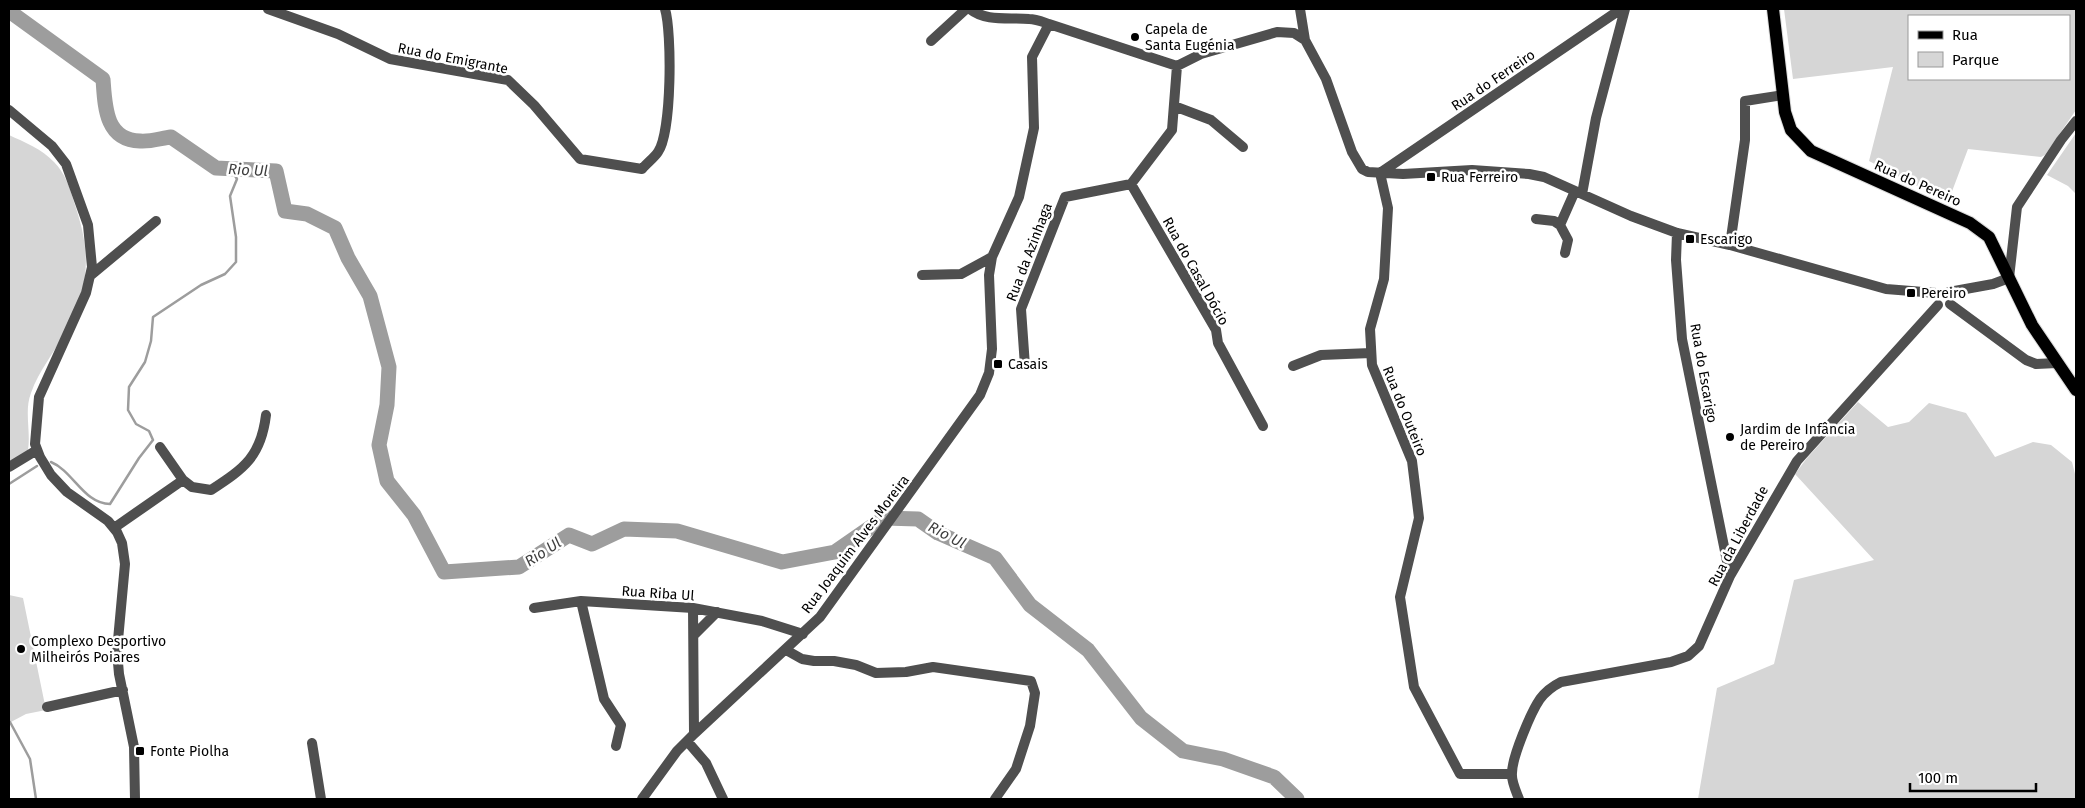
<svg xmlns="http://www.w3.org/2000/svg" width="2085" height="808" viewBox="0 0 2085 808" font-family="'Fira Sans',sans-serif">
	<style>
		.green { fill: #d6d6d6; fill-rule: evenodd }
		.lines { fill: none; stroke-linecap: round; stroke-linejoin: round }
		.stream { stroke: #9d9d9d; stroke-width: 2.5 }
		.river { stroke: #9d9d9d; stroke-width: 15 }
		.major-casing { stroke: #dbdbdb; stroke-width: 14 }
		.minor { stroke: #4f4f4f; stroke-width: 10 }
		.major { stroke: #000; stroke-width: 12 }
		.poi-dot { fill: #000; stroke: #fff; stroke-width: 2 }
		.labels { text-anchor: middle; stroke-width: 5; stroke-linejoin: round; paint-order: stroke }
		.poi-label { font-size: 14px; fill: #000; stroke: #fff; text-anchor: start }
		.street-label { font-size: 14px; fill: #000; stroke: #fff }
		.water-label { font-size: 15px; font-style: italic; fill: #3e3e3e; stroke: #fff }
	</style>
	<rect width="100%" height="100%" fill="#fff"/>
	<!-- green -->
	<path class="green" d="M1784,9H2076V110L2045,155L2041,157L1968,149L1948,202L1869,161L1893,67L1793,79ZM1909,16H2069V79H1909Z
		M2076,133V194L2068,186L2047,175Z
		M9,135C24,142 42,149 54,162C65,173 70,188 74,202C91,252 91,283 66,330C55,352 39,370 31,393C24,411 31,431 28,450L21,458L9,461Z
		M1858,402L1888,427L1909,422L1929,403L1966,413L1995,457L2033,442L2051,445L2072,462L2076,478V799H1698L1717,688L1774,664L1794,580L1874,560L1795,474L1807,458Z
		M9,595L23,598L46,710L26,714L9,723Z"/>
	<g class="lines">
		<!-- stream -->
		<path class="stream" d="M51,462C73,471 84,504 110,504L139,458L153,440L149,431L136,424L128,410L129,387L145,362L151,341L153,317L201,285L225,274L236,262V237L230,196L237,179L231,169
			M9,484L37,466
			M10,722L30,759L36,799"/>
		<!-- river -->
		<path class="river" d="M9,11L103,79C105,106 105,140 140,141C150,142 162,138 171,137L216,168L276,171L285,211L307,214L335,228L348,258L370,296L389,367L387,405L379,445L387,481L414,515L444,572L519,567L569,535L592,544L624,529L677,531L782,562L835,552L884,518L918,519L938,533L995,558L1030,605L1088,650L1141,718L1183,751L1223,759L1274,777L1297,799"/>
		<!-- major casing -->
		<g class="major-casing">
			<path id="major" d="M1773,9L1785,112L1791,130L1811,151L1970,223L1989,237L2032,325L2076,390"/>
		</g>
		<!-- minor -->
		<path class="minor" d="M268,9L338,34L390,59L508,80L534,105L580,159L642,169C647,163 654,158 658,152C672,132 672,32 665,9
			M970,9C986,22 1009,17 1029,19C1036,19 1043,22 1049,24L1177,66L1201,54L1277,32L1294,33L1305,40L1326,79L1352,152L1362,169L1368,172L1403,174L1472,170L1529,174L1544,177L1631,216L1677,233L1730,245L1886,289L1936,293
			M1300,9L1305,40
			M931,41L966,9
			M1174,106L1211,120L1243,147
			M9,110L52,146L66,164L88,225L92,267L86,293L39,397L35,444L40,457L51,475L67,492L108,521L117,532L122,543L125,564L117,651L119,674L134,747L135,799
			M1131,184L1216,330L1218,343L1263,426
			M1582,194L1596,118L1625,9
			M1536,219L1554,221L1560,225L1568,240L1565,253
			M1560,225L1575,191
			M1677,233L1676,260L1682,339L1730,576
			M1730,245L1745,140V101L1783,95
			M922,275L961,274L992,257
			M90,276L156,221
			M1949,292L1993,284L2009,278L2017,207L2061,140L2076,121
			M1950,304L2026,360L2036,364L2057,363
			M1025,366L1021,309L1065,197L1131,184L1172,130L1177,66
			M1293,366L1321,355L1371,353
			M160,447L183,480
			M9,467L37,450
			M114,528L183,480L192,487L211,490C245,468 261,456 266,415
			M581,601L604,699L621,725L616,746
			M534,608L581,601L693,608L762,621L803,634
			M693,608L694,734
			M694,635L717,612
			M786,650L802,659L814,661H834L856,665L876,673L906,672L933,667L1031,681L1035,693L1030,726L1016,769L995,799
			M47,707L123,690
			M687,741L706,763L723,799
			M312,743L321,799
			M1512,774H1460L1414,687L1400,597L1419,518L1412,461L1372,365L1370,329L1384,279L1388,208L1380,173L1621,9
			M642,799L677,751L694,734L820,617L980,395L989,373L992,349L989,275L992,257L1019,197L1034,128L1032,57L1049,24
			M1519,799C1516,791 1511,781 1512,773C1512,757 1531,712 1540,699C1546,691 1553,686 1561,682L1671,662L1688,656L1699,646L1730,576L1797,461L1938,305"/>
		<!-- major -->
		<use href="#major" class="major"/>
	</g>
	<!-- markers -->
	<g class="poi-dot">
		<circle cx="1135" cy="37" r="5"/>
		<rect x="1426" y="172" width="10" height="10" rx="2.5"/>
		<rect x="1685" y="234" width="10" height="10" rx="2.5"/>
		<rect x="1906" y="288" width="10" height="10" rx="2.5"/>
		<rect x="993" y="359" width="10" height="10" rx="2.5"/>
		<circle cx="1730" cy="437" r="5"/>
		<circle cx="21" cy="649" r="5"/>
		<rect x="135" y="746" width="10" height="10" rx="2.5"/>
	</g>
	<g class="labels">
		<!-- poi labels -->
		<g class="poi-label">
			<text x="1145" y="34">Capela de<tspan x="1145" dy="16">Santa Eugénia</tspan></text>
			<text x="1441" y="182">Rua Ferreiro</text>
			<text x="1700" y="244">Escarigo</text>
			<text x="1921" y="298">Pereiro</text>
			<text x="1008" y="369">Casais</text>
			<text x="1740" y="434">Jardim de Infância<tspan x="1740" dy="16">de Pereiro</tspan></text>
			<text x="31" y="646">Complexo Desportivo<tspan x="31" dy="16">Milheirós Poiares</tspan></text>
			<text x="150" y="756">Fonte Piolha</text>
		</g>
		<!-- street labels -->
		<g class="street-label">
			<text transform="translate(453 58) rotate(11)" y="5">Rua do Emigrante</text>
			<text transform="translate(1493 80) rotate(-34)" y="5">Rua do Ferreiro</text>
			<text transform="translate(1918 183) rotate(24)" y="5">Rua do Pereiro</text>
			<text transform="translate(1029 252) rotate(-69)" y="5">Rua da Azinhaga</text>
			<text transform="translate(1196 271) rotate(61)" y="5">Rua do Casal Dócio</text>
			<text transform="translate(1704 373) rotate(80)" y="5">Rua do Escarigo</text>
			<text transform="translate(1405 411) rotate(68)" y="5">Rua do Outeiro</text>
			<text transform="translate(1738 536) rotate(-62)" y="5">Rua da Liberdade</text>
			<text transform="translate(855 544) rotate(-53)" y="5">Rua Joaquim Alves Moreira</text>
			<text transform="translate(658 593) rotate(4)" y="5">Rua Riba Ul</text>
		</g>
		<!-- water labels -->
		<g class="water-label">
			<text transform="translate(248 170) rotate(3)" y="5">Rio Ul</text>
			<text transform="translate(947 535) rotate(28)" y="5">Rio Ul</text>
			<text transform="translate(543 552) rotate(-33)" y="5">Rio Ul</text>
		</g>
	</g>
	<!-- border -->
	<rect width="2085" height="808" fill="none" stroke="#000000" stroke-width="20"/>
	<!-- legend -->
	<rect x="1908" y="15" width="162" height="65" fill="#ffffff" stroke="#999999"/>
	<rect x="1918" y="31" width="25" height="8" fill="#000000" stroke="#999999"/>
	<text x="1952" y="40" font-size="15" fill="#000000">Rua</text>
	<rect x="1918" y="52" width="25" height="15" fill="#d6d6d6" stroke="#999999"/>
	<text x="1952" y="65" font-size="15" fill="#000000">Parque</text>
	<!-- scale -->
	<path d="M1910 783v8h126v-8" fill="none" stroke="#000000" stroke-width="2.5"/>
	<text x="1918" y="783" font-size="15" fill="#000000" stroke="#ffffff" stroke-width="4" paint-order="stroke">100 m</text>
</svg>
